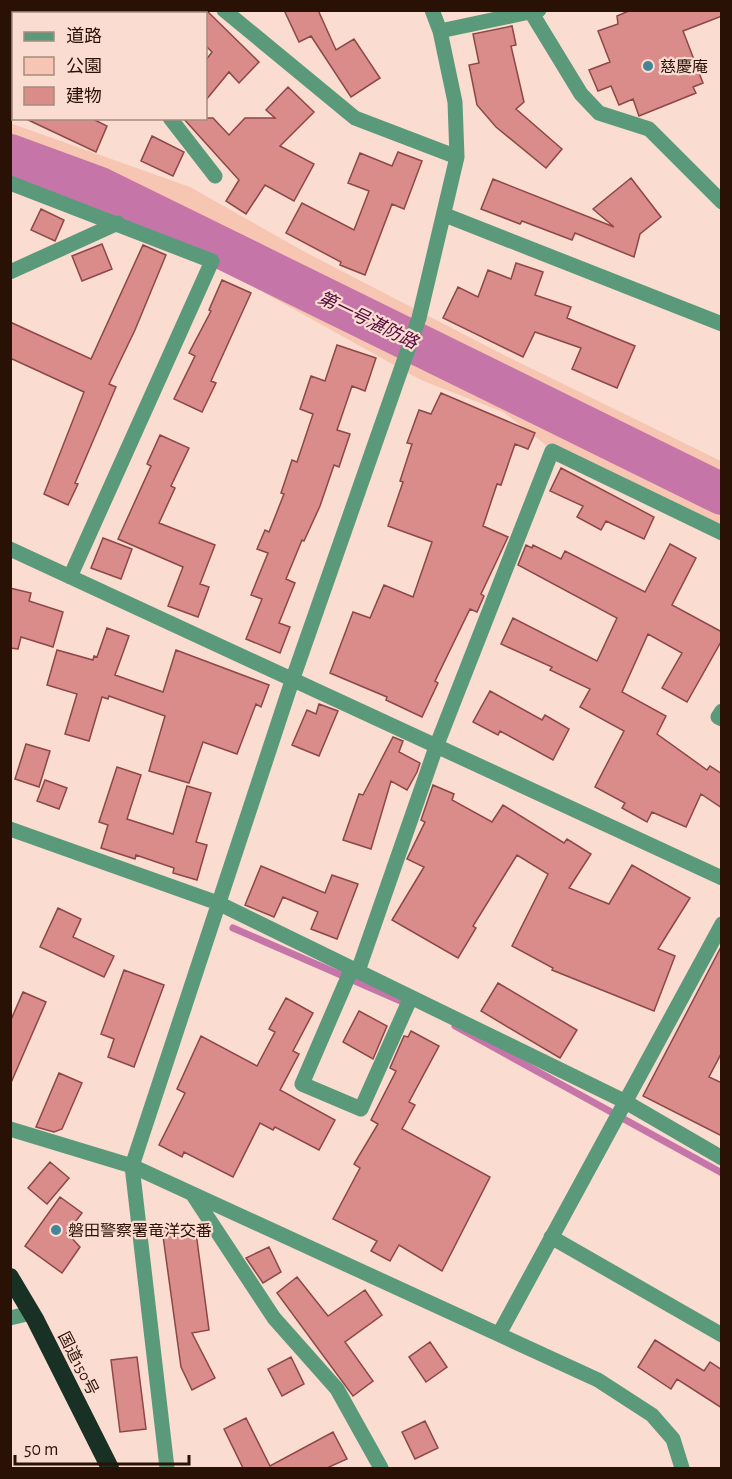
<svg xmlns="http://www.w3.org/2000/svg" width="732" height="1479" viewBox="0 0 732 1479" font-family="'Alegreya Sans','Noto Sans JP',sans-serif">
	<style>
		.green { fill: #f7c6b2 }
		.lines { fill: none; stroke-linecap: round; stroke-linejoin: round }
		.stream { stroke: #c675a9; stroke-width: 7 }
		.river { stroke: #c675a9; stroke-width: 42 }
		.building { fill: #d98c89; stroke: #8c4746; stroke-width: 1.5 }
		.minor { stroke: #5a9a7b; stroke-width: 15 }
		.highway { stroke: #193025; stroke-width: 18 }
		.poi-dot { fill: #458499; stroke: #fadcd0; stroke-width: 2 }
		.labels { text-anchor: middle; stroke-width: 4.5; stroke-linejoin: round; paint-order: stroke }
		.poi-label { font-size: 16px; fill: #2a1106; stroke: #fadcd0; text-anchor: start }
		.street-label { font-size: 16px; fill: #2a1106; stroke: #fadcd0 }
		.water-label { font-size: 18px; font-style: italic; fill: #53073e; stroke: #fadcd0 }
	</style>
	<rect width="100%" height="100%" fill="#fadcd0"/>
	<!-- green -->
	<path class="green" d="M10,123L190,187L305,252L502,354L721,461V533L559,455L503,412L421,380L195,254L11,183Z"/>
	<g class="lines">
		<!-- stream -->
		<path class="stream" d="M233,928L410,1005
			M455,1026L722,1173"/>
		<!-- river -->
		<path class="river" d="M10,155L100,188L722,494"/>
	</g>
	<!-- building -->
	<path class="building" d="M206,10L259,62L239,83L229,72L206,100V60L212,52L206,46Z
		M284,10H318L336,50L354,39L380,78L351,97L311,36L299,42Z
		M631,10H722V16L683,31L703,83L693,87L696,93L639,116L633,99L619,105L611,86L598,91L589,70L610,62L598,31L618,24L617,16Z
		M512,26L516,45L511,46L524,102L516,109L562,149L546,168L496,127L477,105L469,65L479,63L473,34Z
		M288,87L314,112L280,146L314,164L294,201L265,185L246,214L226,201L239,180L183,118H213L229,135L245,118H275L266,110Z
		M24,118H91L107,126L96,152Z
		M152,136L184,152L173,176L141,161Z
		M398,152L422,161L404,209L392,204L365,275L340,265L341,262L286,233L302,203L354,230L369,191L348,183L360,153L392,166Z
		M631,178L661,217L640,234L634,257L575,233L572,240L522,221L520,224L481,209L493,179L614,227L593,209Z
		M41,209L64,220L55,241L31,230Z
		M102,244L112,269L82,281L72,256Z
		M143,245L166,255L135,330L109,384L116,387L75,483L78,484L68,505L44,494L84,392L10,358V322L91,359Z
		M516,263L543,272L535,295L571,307L567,318L635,346L617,388L572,369L581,348L535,332L523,357L443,318L458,287L478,297L488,270L511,279Z
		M222,280L251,293L211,381L216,383L202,412L174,399L195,356L189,353L211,311L209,310Z
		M337,345L376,358L365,391L352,386L337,430L350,434L339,467L334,465L320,506L304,541L302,540L286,579L295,583L279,623L290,627L280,653L246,639L262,599L251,595L268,553L257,549L265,530L269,532L284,494L281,493L292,460L297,462L313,414L300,409L311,376L325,381Z
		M441,393L535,433L528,449L515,444L501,485L497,484L483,526L508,537L481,594L484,596L477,612L470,609L435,681L438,683L422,717L386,700L387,697L330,673L353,612L370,618L384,585L413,597L432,542L388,526L403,482L400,481L412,444L407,443L419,410L431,414Z
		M160,435L189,448L171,486L175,488L159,523L215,545L200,584L209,587L198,617L168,606L183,567L118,539L151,466L147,464Z
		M561,468L654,517L644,539L606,521L601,530L577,517L583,506L550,491Z
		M103,538L132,549L121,579L91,568Z
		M670,544L696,558L672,605L722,632V640L687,702L662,688L682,653L648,634L622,692L666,716L657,734L707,770L710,766L722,774V808L701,794L686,827L652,812L647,822L622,808L625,803L595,787L624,731L580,707L590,689L550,670L552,667L501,644L513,618L597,661L617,618L518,565L526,545L532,548L533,545L561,559L565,551L645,592Z
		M10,588L31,593L29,601L63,612L53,647L21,637L18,649L10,648Z
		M107,628L129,636L115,675L163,692L176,650L269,685L261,707L256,704L237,754L203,742L189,783L149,771L165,716L109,696L108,699L102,697L89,741L65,734L77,694L47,685L57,650L93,660L94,656L97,657Z
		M490,691L542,720L545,715L569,729L553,760L500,731L498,735L473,722Z
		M319,704L338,711L319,756L292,745L307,710L316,714Z
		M393,737L403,741L399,752L420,763L417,772L407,790L391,781L371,849L343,840L359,794L363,795Z
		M26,744L50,751L39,787L15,779Z
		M117,767L141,775L127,819L173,834L187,786L211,793L196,842L207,845L197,880L173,873L174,868L136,855L135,859L101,848L108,825L99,822Z
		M45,780L67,788L59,809L37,801Z
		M433,785L454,794L452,800L492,822L503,805L564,843L567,839L591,854L569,888L609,904L632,865L690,898L658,949L675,956L654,1011L552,970L553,968L512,946L548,874L517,855L473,926L476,928L458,958L392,920L424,867L407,859L425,822L421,820Z
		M261,866L325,893L332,875L358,884L337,939L311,929L318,912L283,897L274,917L245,905Z
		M58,908L81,919L73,937L114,956L104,977L40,947Z
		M722,945V1052L709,1077L722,1083V1136L643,1096Z
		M124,970L164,985L134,1067L108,1057L114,1039L101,1034Z
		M498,983L577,1030L560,1058L481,1011Z
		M23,992L46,1002L10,1085V1022Z
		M286,998L313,1013L293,1051L299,1054L280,1090L335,1120L319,1150L275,1127L273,1130L260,1123L233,1177L184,1152L182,1157L159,1145L185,1093L177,1089L201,1036L257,1066L275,1032L269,1029Z
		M359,1011L387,1026L373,1059L343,1042Z
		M411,1031L439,1046L409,1102L415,1105L402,1129L490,1177L442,1271L399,1245L390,1261L371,1251L377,1241L333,1219L360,1168L354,1164L378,1124L371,1120L396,1071L390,1068L404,1036L408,1037Z
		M59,1073L82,1083L62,1129L54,1132L36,1127Z
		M50,1162L69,1178L47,1204L28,1188Z
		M60,1197L82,1213L67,1233L80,1247L62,1273L25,1246Z
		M195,1225L209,1330L192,1333L215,1378L192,1390L181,1367L162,1229Z
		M269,1247L281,1272L263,1283L246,1258Z
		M297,1277L328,1316L365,1290L382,1315L345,1342L373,1381L353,1396L277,1293Z
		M655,1340L704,1371L710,1362L722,1370V1408L677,1379L671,1389L638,1367Z
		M430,1342L447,1367L426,1382L409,1357Z
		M137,1357L146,1429L120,1432L111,1360Z
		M291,1357L304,1384L282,1396L268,1369Z
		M246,1418L270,1466L333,1432L347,1459L327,1468H243L224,1429Z
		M425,1421L438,1448L415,1459L402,1432Z"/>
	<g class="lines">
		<!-- minor -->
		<path class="minor" d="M84,10L87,14
			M224,10L355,118L457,157
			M531,12L581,94L599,113L649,129L722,202
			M440,31L539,10
			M170,118L215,176
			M10,183L212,261L70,577
			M445,215L722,324
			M10,272L118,223
			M10,549L722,878
			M722,711L718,717L722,719
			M10,829L218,903L624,1101L722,1158
			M352,968L302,1084L361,1109L411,997
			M358,971L436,747L552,451L722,533
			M10,1129L132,1166L598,1380L652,1415L673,1439L682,1468
			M193,1195L274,1318L337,1389L381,1468
			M551,1237L722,1335
			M10,1318L31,1313
			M499,1334L722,924
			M167,1468L132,1166L292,681L419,318L457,157L455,102L440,31L432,10"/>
		<!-- highway -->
		<path class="highway" d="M10,1277L35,1319L110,1468"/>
	</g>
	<!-- markers -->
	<g class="poi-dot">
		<circle cx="648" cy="66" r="6"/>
		<circle cx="56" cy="1230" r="6"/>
	</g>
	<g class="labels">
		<!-- poi labels -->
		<g class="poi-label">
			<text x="660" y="72">慈慶庵</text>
			<text x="68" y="1236">磐田警察署竜洋交番</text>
		</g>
		<!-- street labels -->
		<g class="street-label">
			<text transform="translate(79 1363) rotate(63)" y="6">国道150号</text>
		</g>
		<!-- water labels -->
		<g class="water-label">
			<text transform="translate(368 320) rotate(26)" y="6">第一号湛防路</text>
		</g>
	</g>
	<!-- border -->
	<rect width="732" height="1479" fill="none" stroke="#2a1106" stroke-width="24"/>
	<!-- legend -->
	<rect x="12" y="12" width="195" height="108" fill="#fadcd0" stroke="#a78b7f" stroke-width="1.5"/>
	<rect x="24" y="32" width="30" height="9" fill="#5a9a7b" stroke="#a78b7f" stroke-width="1.5"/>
	<text x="66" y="42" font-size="18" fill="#2a1106">道路</text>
	<rect x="24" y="57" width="30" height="18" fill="#f7c6b2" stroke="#a78b7f" stroke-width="1.5"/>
	<text x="66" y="72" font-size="18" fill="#2a1106">公園</text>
	<rect x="24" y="87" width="30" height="18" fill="#d98c89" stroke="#a78b7f" stroke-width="1.5"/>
	<text x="66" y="102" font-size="18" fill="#2a1106">建物</text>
	<!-- scale -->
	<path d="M15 1455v9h174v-9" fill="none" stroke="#2a1106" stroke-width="3"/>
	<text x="24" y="1455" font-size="18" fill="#2a1106" stroke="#fadcd0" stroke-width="4.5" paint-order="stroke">50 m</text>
</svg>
